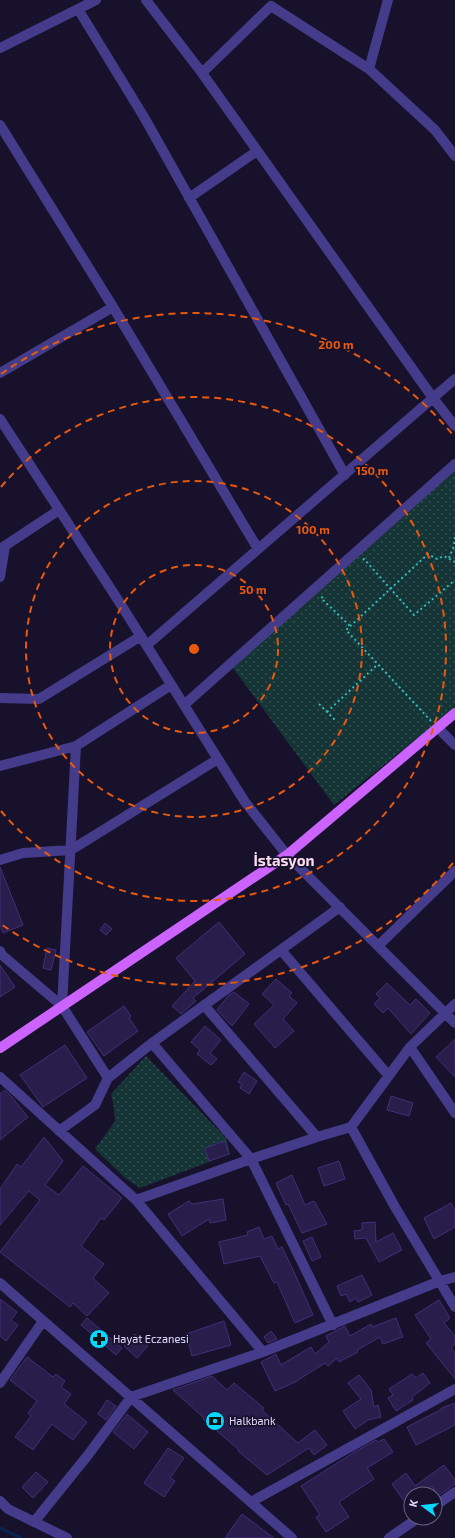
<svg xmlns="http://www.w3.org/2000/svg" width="455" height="1538" viewBox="0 0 455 1538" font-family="'Exo 2',sans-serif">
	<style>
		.grass { fill: url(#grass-dots) }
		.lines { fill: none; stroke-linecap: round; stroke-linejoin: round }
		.stream { stroke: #0d224e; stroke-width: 3.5 }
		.building { fill: #291d4c; stroke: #422f78 }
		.path { stroke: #31bdbd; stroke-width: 2; stroke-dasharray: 2 3; stroke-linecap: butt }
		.minor { stroke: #443c8a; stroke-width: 10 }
		.major { stroke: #cd63fe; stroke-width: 10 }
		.ring { fill: none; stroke: #e8590c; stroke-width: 2; stroke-dasharray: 7 5 }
		.labels { text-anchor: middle; stroke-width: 3.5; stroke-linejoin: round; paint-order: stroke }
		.poi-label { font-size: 11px; fill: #e1dbff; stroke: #17112b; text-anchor: start }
		.district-label { font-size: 15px; font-weight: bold; fill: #ffddf1; stroke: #17112b }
		.centre { fill: #e8590c; stroke: #17112b; stroke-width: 2 }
		.ring-label { font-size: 12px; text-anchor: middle; font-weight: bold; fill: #e8590c; stroke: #17112b; stroke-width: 3.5; stroke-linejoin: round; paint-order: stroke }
	</style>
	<defs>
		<pattern id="grass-dots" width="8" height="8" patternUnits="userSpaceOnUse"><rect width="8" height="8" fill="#143435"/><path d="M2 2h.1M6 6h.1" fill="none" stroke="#365153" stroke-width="1.8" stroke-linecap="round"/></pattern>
	</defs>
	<rect width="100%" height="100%" fill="#17112b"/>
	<!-- grass -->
	<path class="grass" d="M455,464V708L334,805L230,664Z
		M146,1056L226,1138L230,1154L140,1188L125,1178L95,1149L115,1121L114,1108L111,1094Z"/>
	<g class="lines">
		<!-- stream -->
		<path class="stream" d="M0,1528L21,1538"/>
	</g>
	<!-- building -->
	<path class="building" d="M0,867L23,925L3,933L0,925Z
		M219,922L245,954L193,998L196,1001L181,1014L172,1006L195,981L176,958Z
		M105,923L112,929L106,935L100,930Z
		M47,948L56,950L51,970L43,968Z
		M0,965L15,987L0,997Z
		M276,979L292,993L289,996L297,1003L283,1019L294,1031L275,1048L254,1024L274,1005L262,994Z
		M387,983L410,1005L416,999L430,1013L411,1034L388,1008L383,1013L374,1004L380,998L376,994Z
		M234,992L249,1004L232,1026L217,1010L228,996Z
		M124,1006L131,1016L129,1018L138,1031L104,1056L87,1032Z
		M205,1026L221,1040L210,1053L217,1059L211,1065L197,1054L200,1050L191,1042Z
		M455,1039V1077L436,1057Z
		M65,1045L87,1078L43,1107L20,1075Z
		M244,1072L257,1081L249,1094L240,1088L242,1084L238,1082Z
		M5,1090L11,1096L28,1117L0,1140V1094Z
		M391,1096L413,1103L409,1116L387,1110Z
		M44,1137L63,1161L45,1185L59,1195L83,1166L122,1198L104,1220L101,1218L81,1246L104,1264L93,1278L109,1293L87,1316L73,1303L70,1307L0,1252L40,1200L29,1191L0,1225V1189L17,1164L21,1167Z
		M225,1141L229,1154L209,1161L205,1148Z
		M339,1161L345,1179L324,1186L318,1168Z
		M292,1175L305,1205L314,1201L327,1224L302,1233L288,1204L286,1205L276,1183Z
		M223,1199L226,1220L210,1223L209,1219L182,1236L168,1214L189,1201L192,1204Z
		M451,1203L455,1211V1227L434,1239L424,1218Z
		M375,1222L376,1242L393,1233L402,1250L379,1262L366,1238L355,1239L354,1231L362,1230V1223Z
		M259,1227L264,1239L272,1236L278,1249L282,1247L294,1272L313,1315L295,1323L277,1282L274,1283L260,1256L224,1264L219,1242L248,1235L247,1232Z
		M312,1237L321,1257L312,1261L303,1241Z
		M362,1275L372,1295L358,1302L356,1298L350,1302L346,1294L341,1296L337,1286Z
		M0,1299L17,1312L11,1320L18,1325L6,1341L0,1336Z
		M439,1300L450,1318L444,1323L455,1336V1344L451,1348L455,1353V1379L426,1343L431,1339L415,1315Z
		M87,1318L122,1348L116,1355L81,1325Z
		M396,1318L403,1337L383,1344L380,1337L357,1350L358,1352L339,1362L337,1358L328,1366L325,1363L295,1382L275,1391L261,1362L276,1354L281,1365L311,1347L315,1354L329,1342L326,1336L341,1328L345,1326L350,1336L371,1324L372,1327Z
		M224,1321L231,1345L192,1356L186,1334Z
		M271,1331L277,1339L268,1343L264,1337Z
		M135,1334L148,1346L137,1358L124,1346Z
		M27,1357L53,1377L56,1374L65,1381L61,1387L71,1394L64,1404L87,1422L73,1440L52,1424L33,1450L15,1437L31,1416L28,1413L37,1401L10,1380Z
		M423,1373L430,1383L412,1397L413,1400L396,1411L388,1398L393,1395L389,1389L412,1374L416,1378Z
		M359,1375L371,1390L374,1407L378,1405L381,1417L368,1420L355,1429L343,1411L361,1399L348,1383Z
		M212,1376L227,1390L234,1383L264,1408L262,1410L298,1443L315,1430L327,1445L314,1455L309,1448L267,1475L238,1451L239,1450L203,1419L204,1418L173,1390Z
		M107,1400L116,1406L106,1420L98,1414Z
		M455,1403V1425L416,1445L407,1427L442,1409V1408Z
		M127,1414L148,1432L134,1449L113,1432Z
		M384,1439L393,1452L367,1468L374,1479L339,1502L349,1517L326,1532L316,1517L320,1515L301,1486L356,1451L376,1440L378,1442Z
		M168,1448L184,1458L170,1478L175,1481L164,1497L144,1483Z
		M444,1465L455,1480V1484L438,1496L432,1486L421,1494H411V1511L392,1484L406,1473L415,1486Z
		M36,1472L48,1482L33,1498L22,1487Z
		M242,1514L274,1538H225Z"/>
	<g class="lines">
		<!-- path -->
		<path class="path" d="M449,558L454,546L455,536
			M363,560L364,559L414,615L455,580
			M323,597L321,598L350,626
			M319,704L336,721
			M327,712L378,664
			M431,721L346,630L428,554L437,559L444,556L455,562"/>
		<!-- minor -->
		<path class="minor" d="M146,0L202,73L433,398L455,426
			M78,9L144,117L345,475
			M0,48L96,0
			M369,69L388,0
			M202,73L271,6L369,69L435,130L455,156
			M0,125L113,307L258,549
			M189,198L257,151
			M0,373L113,307
			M0,419L118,600L245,802L287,855L455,1023
			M0,549L59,510
			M0,577L5,546
			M147,645L455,379
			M0,698L39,699L141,636
			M184,705L455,464
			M438,728L455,745
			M0,766L76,746L171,685
			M0,860L23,853L71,850L218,759
			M378,946L455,871
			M281,950L388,1075
			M0,951L2,955L62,1006L108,1078
			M204,1005L317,1137
			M62,1006L76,746
			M152,1043L251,1159L333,1325
			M410,1047L455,1113
			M0,1077L136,1200L263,1352
			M351,1127L395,1207L455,1307
			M59,1131L95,1105L108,1078L152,1043L340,907
			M136,1200L251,1159L317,1137L351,1127L410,1047L455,1004
			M0,1283L292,1538
			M0,1383L43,1321
			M0,1501L8,1509L67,1538
			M251,1502L455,1389
			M435,1506L455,1492
			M34,1522L88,1455L131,1397L263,1352L440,1281L455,1277
			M389,1538L418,1518"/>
		<!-- major -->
		<path class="major" d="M0,1048L287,855L455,713"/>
	</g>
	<!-- distance rings -->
	<g class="ring">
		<circle cx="194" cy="649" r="84"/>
		<circle cx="194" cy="649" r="168"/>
		<path d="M1 487A252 252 0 1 1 1 811"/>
		<path d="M453 863A336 336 0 0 1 1 924M1 374A336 336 0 0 1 453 435"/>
	</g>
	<!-- icons -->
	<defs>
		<g id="pharmacy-disc" transform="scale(1)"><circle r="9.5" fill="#08d8fe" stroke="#17112b"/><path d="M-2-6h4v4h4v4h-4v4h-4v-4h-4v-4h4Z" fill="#111"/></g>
		<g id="bank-disc" transform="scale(1)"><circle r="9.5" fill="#08d8fe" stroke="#17112b"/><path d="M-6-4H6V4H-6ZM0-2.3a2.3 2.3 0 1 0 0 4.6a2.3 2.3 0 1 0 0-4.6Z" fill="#111"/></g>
	</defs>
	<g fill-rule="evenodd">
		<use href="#pharmacy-disc" x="99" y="1339"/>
		<use href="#bank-disc" x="215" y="1421"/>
	</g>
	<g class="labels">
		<!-- poi labels -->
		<g class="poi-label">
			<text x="113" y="1343">Hayat Eczanesi</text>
			<text x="229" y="1425">Halkbank</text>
		</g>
		<!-- district labels -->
		<g class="district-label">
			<text x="284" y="866">İstasyon</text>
		</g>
	</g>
	<circle cx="194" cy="649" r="6" class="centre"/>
	<g class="ring-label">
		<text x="336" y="349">200 m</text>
		<text x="372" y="475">150 m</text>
		<text x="313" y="534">100 m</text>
		<text x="253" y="594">50 m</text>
	</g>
	<!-- north arrow -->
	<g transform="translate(423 1506) rotate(285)"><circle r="19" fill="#17112b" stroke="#686280"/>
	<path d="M0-3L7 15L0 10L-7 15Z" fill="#08d8fe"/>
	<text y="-6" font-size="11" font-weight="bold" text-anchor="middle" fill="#e1dbff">K</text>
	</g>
</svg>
